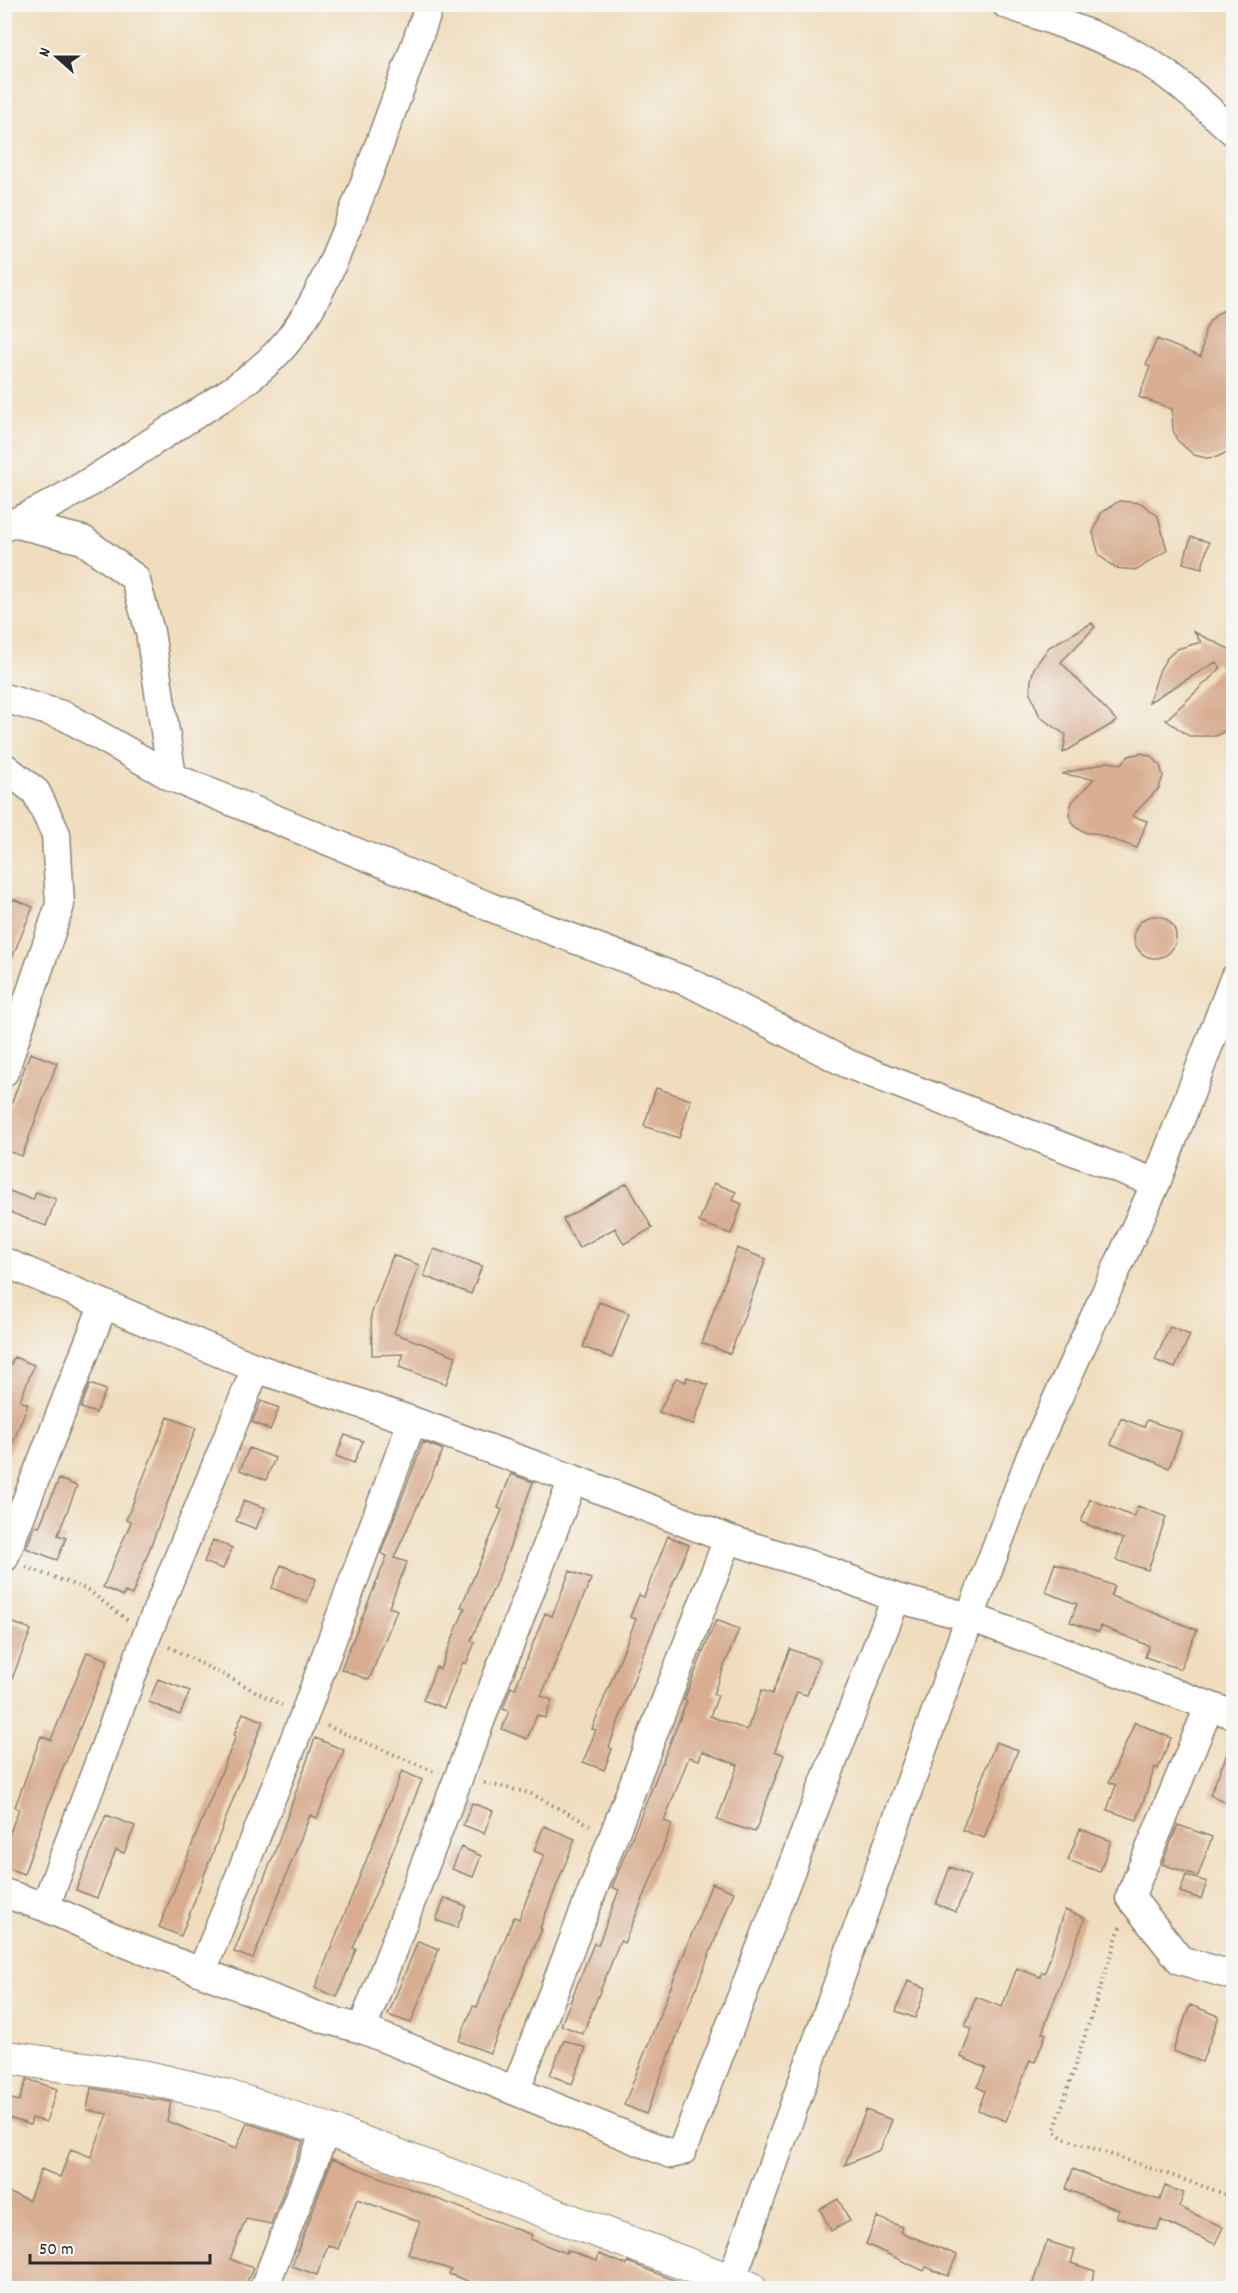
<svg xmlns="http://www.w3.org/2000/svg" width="1238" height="2293" viewBox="0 0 1238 2293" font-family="Dekko,sans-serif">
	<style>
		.building { fill: #d8ad91 }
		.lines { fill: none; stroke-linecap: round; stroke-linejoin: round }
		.minor-casing { stroke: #8e8474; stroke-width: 31 }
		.major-casing { stroke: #8e8474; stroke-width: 35 }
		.path { stroke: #8e8474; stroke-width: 4; stroke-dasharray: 1.5 4.5; stroke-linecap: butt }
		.minor { stroke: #fff; stroke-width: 28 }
		.major { stroke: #fff; stroke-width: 33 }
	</style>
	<rect width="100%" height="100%" fill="#f6f6f2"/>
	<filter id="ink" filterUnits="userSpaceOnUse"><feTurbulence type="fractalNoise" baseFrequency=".0167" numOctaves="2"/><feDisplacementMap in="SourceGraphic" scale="12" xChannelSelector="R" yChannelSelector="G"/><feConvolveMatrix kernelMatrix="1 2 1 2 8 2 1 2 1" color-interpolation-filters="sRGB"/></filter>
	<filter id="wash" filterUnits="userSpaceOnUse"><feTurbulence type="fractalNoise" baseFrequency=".008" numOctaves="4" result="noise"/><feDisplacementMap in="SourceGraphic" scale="24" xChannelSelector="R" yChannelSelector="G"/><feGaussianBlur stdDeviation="1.35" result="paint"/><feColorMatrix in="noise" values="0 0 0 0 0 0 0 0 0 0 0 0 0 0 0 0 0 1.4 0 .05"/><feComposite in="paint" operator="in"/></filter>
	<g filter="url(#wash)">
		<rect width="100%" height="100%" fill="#f0ddbd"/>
		<g id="blocks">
			<!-- building -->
			<path class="building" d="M1233,306V449L1217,457L1206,458L1194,455L1177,440L1173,430L1172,409L1139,397L1150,367L1146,365L1157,339L1201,357L1205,330L1210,321L1218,313Z
				M1119,501L1141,503L1158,516L1167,550L1137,570L1115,568L1099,555L1093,533L1101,513Z
				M1191,537L1209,542L1202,568L1183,563Z
				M1092,623L1095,627L1061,662L1117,721L1063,753L1066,735L1040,717L1030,693L1031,680L1034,668L1049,647Z
				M1194,632L1233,651V726L1216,736H1189L1166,720L1221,668L1216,662L1149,702L1160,669L1167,658L1177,649L1201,642Z
				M1140,753L1151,756L1160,765L1163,776L1159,788L1132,816L1147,821L1137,848L1094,833H1087L1075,827L1069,815L1072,802L1094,779L1062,774L1108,762L1121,764L1129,756Z
				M13,899L33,907L5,975L4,919Z
				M1134 937a21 21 0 1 1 42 0a21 21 0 1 1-42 0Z
				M30,1053L57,1063L22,1156L4,1150V1124Z
				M656,1088L691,1100L679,1138L644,1126Z
				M627,1183L652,1228L624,1244L615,1228L579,1248L563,1219Z
				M714,1183L736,1192L733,1200L742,1204L731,1234L699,1222Z
				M4,1189L33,1200L36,1192L56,1199L46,1226L4,1210Z
				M737,1248L766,1259L730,1354L702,1343Z
				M434,1249L482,1266L471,1294L424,1276Z
				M393,1255L419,1265L394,1333L456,1356L446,1384L399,1367L404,1354L372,1355L371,1315Z
				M599,1302L629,1313L612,1358L583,1347Z
				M1170,1327L1190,1335L1175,1368L1155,1360Z
				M14,1357L34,1365L20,1401L28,1404L6,1461L4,1381Z
				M687,1377L708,1385L693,1425L659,1412L676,1378L686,1382Z
				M90,1384L106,1390L96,1413L81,1408Z
				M261,1401L279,1408L270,1430L252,1422Z
				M168,1417L196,1428L132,1595L125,1592L123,1596L103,1587L131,1522L126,1520Z
				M1121,1418L1144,1427L1147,1420L1182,1432L1169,1468L1111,1444Z
				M345,1435L363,1441L354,1463L336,1456Z
				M423,1442L443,1450L394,1558L407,1562L389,1607L397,1610L369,1680L341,1669L387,1556L381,1553Z
				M249,1448L275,1458L266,1480L240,1470Z
				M511,1474L533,1482L501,1571L471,1640L475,1642L466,1664L463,1662L444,1708L423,1700L436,1667L440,1669L465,1608L461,1607L502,1510L498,1508Z
				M59,1479L77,1486L58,1535L66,1538L57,1560L26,1548L35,1526L39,1527Z
				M1090,1499L1134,1517L1138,1506L1166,1517L1148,1570L1116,1560L1123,1539L1081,1522Z
				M244,1500L265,1508L256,1529L236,1521Z
				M668,1536L689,1545L644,1652L609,1747L612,1749L604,1770L583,1762L596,1730L592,1729L636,1619L630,1617L639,1595L644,1597Z
				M213,1540L232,1548L223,1569L204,1562Z
				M1055,1563L1114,1586L1111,1596L1197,1630L1180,1669L1145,1657L1149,1646L1101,1626L1099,1632L1070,1622L1077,1604L1045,1592Z
				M281,1565L316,1579L307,1602L272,1588Z
				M570,1571L591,1579L541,1696L552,1700L545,1718L537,1715L527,1739L502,1729L509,1711L503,1709L511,1687L515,1689L545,1613L552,1616Z
				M4,1619L31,1630L6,1694H4Z
				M716,1620L739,1629L713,1694L718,1696L710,1716L747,1730L762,1690L772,1694L790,1649L820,1660L807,1695L797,1692L775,1751L784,1755L755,1832L717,1820L738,1765L702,1751L699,1760L689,1757L664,1821L672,1824L648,1887L624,1943L620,1941L583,2034L561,2025L594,1943L598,1945L619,1890L612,1887L687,1701L684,1700Z
				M87,1652L108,1660L52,1795L24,1874L4,1867V1848L19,1809L15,1807L41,1736L51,1740Z
				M158,1679L190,1691L180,1715L149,1702Z
				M243,1713L263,1721L181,1936L159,1927L236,1736L234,1735Z
				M1135,1722L1171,1738L1158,1769L1155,1767L1137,1820L1107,1810L1116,1785L1109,1782Z
				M315,1738L344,1750L317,1818L310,1815L253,1959L234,1952L274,1854Z
				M1233,1740V1805L1210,1795Z
				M996,1742L1018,1750L984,1838L962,1830Z
				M402,1771L422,1780L353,1948L356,1949L337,1997L315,1988Z
				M472,1803L493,1811L484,1833L463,1825Z
				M106,1815L135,1826L124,1853L116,1850L97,1898L76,1890Z
				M1178,1825L1212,1837L1198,1876L1162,1864Z
				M544,1826L575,1839L540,1928L542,1929L490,2053L459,2041L473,2006L477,2007L514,1917L519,1919L544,1855L534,1851Z
				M1080,1829L1111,1841L1100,1872L1068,1860Z
				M461,1847L481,1856L473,1877L452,1869Z
				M950,1867L970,1875L956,1912L936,1904Z
				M1186,1875L1207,1882L1201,1899L1180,1892Z
				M712,1883L734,1892L646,2114L624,2105Z
				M445,1898L466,1906L457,1928L436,1920Z
				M1065,1910L1085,1918L1042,2033L1046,2034L1035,2062L1030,2060L1006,2121L978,2110L985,2091L977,2087L986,2068L961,2057L972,2028L965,2026L976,1997L1002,2007L1017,1968L1040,1977L1042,1972L1045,1973Z
				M418,1941L439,1949L411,2023L388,2015Z
				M908,1981L926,1988L915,2018L896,2011Z
				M1190,2005L1219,2016L1202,2062L1173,2051Z
				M564,2040L586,2048L572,2084L550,2075Z
				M27,2079L57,2089L46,2122L32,2118L30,2125L4,2116V2097L19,2101Z
				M91,2088L171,2102L167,2121L236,2149L247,2123L303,2141L271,2224L246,2219L230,2259L253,2268L244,2289H4V2191L29,2200L41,2169L60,2177L71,2149L91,2157L108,2114L87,2110Z
				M866,2110L892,2120L880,2150L845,2165Z
				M332,2159L532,2235L530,2239L566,2253L567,2250L597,2261L599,2254L627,2265L628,2262L696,2289H489L449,2274L451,2270L408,2254L420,2222L357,2199L338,2249L328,2245L317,2275L292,2266Z
				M1073,2169L1124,2190L1160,2200L1165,2186L1184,2193L1179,2207L1223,2227L1215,2244L1161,2220L1157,2230L1116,2217L1119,2210L1066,2189Z
				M838,2199L850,2221L831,2231L820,2209Z
				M877,2217L902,2227L900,2232L957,2255L948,2276L926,2267L924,2271L866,2244Z
				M1047,2241L1075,2250L1071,2263L1095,2271L1089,2289H1031Z"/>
		</g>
	</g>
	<g filter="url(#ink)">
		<use href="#blocks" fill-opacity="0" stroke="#8e8474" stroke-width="1.5"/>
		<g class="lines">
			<!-- minor casing -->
			<g class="minor-casing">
				<path id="minor" d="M1006,4C1048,19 1111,39 1148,62C1179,81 1206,108 1234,132
					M13,523L83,540L135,578L150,632L172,777
					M4,527C64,502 118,464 172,429C209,405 248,384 278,352C314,314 334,260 353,213C381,144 405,74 430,4
					M4,698L65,716L172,777L490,907L691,983L848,1064L1156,1183
					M4,767L36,792L56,834L60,905L4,1072
					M4,1262L256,1368L412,1421L573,1479L728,1539L823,1569L896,1598L682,2151L671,2154L362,2029L325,2019L128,1944L45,1907L4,1893
					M4,1558L103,1306
					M896,1598L970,1617L1234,1715
					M1209,1707L1130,1897L1180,1960L1234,1976
					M45,1907L147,1635L256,1368
					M202,1971L304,1716L412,1421
					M362,2029L573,1479
					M516,2089L728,1539
					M731,2281L970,1617L1031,1456L1156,1183L1234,979
					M264,2288L326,2129"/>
			</g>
			<!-- major casing -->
			<g class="major-casing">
				<path id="major" d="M4,2057L145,2077L226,2096L326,2129L750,2288"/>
			</g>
			<!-- path -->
			<path class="path" d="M26,1567L88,1590L127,1620
				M169,1647L282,1705
				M327,1726L433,1771
				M484,1783L530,1793L590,1825
				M1120,1927L1054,2131L1063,2138L1234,2197"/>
			<!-- minor -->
			<use href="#minor" class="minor"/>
			<!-- major -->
			<use href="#major" class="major"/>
		</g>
	</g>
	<!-- margin -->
	<rect width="1238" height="2293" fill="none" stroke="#f6f6f2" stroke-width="24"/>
	<!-- north arrow -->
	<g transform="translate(57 57) rotate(291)" stroke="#f6f6f2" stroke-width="4.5" paint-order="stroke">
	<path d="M0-4.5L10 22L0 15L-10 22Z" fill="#2b2b2b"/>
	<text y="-9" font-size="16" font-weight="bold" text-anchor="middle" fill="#2b2b2b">N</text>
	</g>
	<!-- scale -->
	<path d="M30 2254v9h180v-9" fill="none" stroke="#2b2b2b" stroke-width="3"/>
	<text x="39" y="2254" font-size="18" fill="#2b2b2b" stroke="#f6f6f2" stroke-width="4.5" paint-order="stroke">50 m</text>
</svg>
